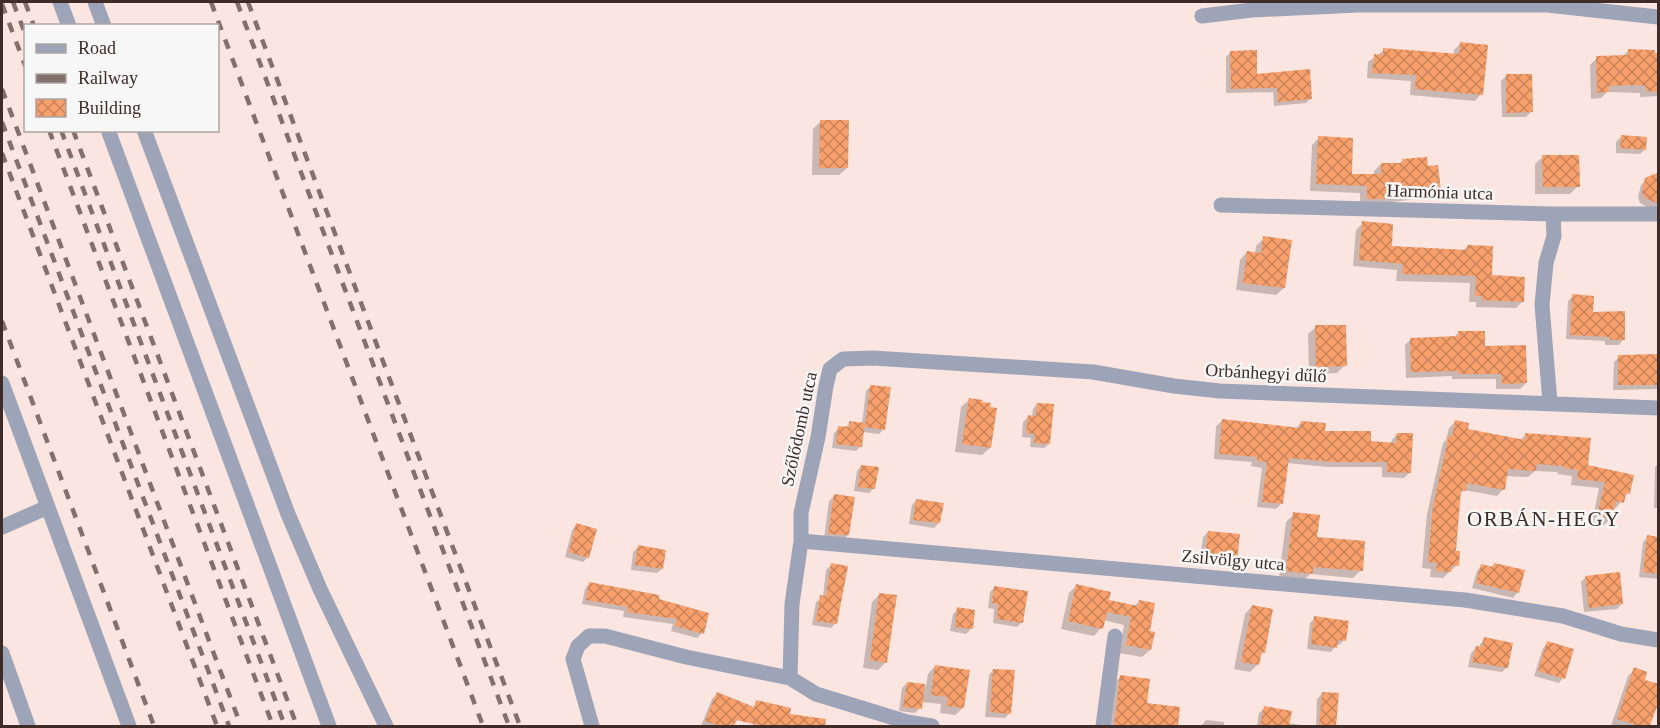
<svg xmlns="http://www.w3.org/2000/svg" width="1660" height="728" viewBox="0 0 1660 728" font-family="Georgia,serif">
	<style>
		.shadow { fill: #0003 }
		.building { fill: url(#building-cross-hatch) }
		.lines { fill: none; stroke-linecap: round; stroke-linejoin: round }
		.minor { stroke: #9ea4b7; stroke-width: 15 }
		.rail { stroke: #84706b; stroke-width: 4.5; stroke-dasharray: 10 10; stroke-linecap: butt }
		.labels { text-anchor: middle; stroke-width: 5; stroke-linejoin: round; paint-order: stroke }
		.street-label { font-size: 18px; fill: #3f2b27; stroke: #f7f7f7 }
		.quarter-label { font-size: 21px; letter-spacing: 1.5px; fill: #3f2b27; stroke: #f7f7f7 }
	</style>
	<defs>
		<pattern id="building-cross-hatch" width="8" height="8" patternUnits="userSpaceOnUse" patternTransform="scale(1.5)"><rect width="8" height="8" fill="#f8a06c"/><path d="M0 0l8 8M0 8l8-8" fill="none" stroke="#ca8359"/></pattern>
	</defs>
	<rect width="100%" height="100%" fill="#fbe5e0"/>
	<!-- shadow -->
	<path class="shadow" d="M1461,43L1481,94L1475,101L1410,95L1411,81L1367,78L1368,62L1384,50L1454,55V50Z
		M1629,50L1658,54V96L1640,97V93L1607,92L1601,98L1591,99L1590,65L1597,58L1622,57Z
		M1231,52L1256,75L1311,98L1306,103L1274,106L1273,92L1226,93V57Z
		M1506,76L1531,112L1526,117H1502L1501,81Z
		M821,121L847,168L839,175H812L813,129Z
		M1621,137L1645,149L1640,154L1616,153V142Z
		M1319,138L1350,176L1374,175V171L1381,164H1399L1402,161L1427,168L1439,190L1432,197L1360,206V193L1310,191L1312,145Z
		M1543,157L1578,186L1570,194H1535V164Z
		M1658,175V207L1649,208L1640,203L1638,197L1641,185L1646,180Z
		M1363,223L1390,248L1462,251L1468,246L1490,277L1523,301L1516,308L1476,307V302H1469L1470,283L1396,281L1397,270L1353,266L1356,230Z
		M1264,238L1284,288L1276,295L1236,290L1240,260L1247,252L1255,253L1256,246Z
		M1573,296L1591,313L1623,340L1619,345H1605V341L1566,339L1568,301Z
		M1316,327L1345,365L1337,373L1309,374L1308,334Z
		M1458,333L1483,348L1526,383L1520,389H1496V379H1452V376L1406,378L1405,345L1411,339L1453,338Z
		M1658,356V389L1613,390L1614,362L1619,357Z
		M871,386L884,429L879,434L863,432L861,446L856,451L832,448L834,433L839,428H845L850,423L862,424L866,391Z
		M969,400L990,448L982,455L955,452L961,407Z
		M1037,404L1049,444L1044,448L1030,447L1031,438L1022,437L1023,422L1028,417H1032L1033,409Z
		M1222,421L1295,429L1301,423L1324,432L1370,443L1391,444L1392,440L1397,434L1410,472L1404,478L1382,477V467H1328L1287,463L1282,503L1276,509L1257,507L1262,468L1251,466L1252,462L1214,459L1216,426Z
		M1455,422L1466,431L1520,440L1526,434L1586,466L1628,493L1616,508H1613L1610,519L1604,525L1592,523L1599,488L1571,485L1572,476L1557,474L1558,472L1535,471L1528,477L1506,476L1503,489L1497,496L1464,490L1459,495L1454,552L1457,565L1443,578L1430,577L1431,569L1422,568L1427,514L1443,443L1446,440L1449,428Z
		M1658,464V508H1654L1655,467Z
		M861,466L874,488L869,493L854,491L857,471Z
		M834,496L848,535L843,540L824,538L829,501Z
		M917,500L939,523L934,528L909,524L912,505Z
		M1294,514L1315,538L1361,570L1353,578L1310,574L1303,581L1279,578L1286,522Z
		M577,525L588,557L583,562L565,557L572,530Z
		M1208,532L1236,559L1231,564L1200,561L1203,537Z
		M1648,537L1658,538V579L1639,577L1643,542Z
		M638,547L662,569L657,573L631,570L633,552Z
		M1494,564L1517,593L1513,598L1472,588L1477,571L1481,566L1491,568Z
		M831,565L836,623L831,628L812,625L816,602L823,597L826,570Z
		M1586,577L1622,604L1617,609L1584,612L1581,582Z
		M589,584L657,600L702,633L697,638L671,631L673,624L623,617L624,611L582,604L585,589Z
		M1076,586L1108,601L1134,606L1139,602L1148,632L1150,650L1142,657L1119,653L1124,625L1103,620L1101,628L1094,636L1061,629L1069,593Z
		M995,587L1022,622L1017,627L993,623L994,609L988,608L990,592Z
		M880,594L886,662L878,670L863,668L872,602Z
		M1252,606L1264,652L1259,656L1258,664L1250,672L1234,669L1245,614Z
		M958,609L971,629L966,634L950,631L953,614Z
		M1315,618L1344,640L1339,645H1336L1331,652L1307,649L1310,623Z
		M1485,639L1507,667L1502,672L1468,667L1471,653L1476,648H1479L1480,644Z
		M1548,643L1563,678L1559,683L1534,676L1543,648Z
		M935,666L963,708L955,715L940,713L941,704L921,702L920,708L915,713L899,711L902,688L907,683L926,686L928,674Z
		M1635,669L1643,680L1658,686V709L1655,707L1648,726H1611L1628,676Z
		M993,670L1010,713L1005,718L985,717L989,675Z
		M1120,677L1146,704L1179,708L1177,726H1110L1115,682Z
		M717,694L738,720L732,726H701L712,699Z
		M1322,694L1337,695L1335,726H1316L1317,699Z
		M755,707L788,715L822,720L821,726H753Z
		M1264,708L1288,723L1309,726H1257L1259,713Z
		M1206,720L1224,722V726H1201Z"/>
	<!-- building -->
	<path class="building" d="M1460,42L1488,45L1483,95L1415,89L1416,75L1372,73L1374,54L1383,55V48L1459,54Z
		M1628,49L1655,50V53H1659V92L1646,91V86L1632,85L1609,86V92L1597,93L1596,56L1628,55Z
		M1257,50V74L1310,69L1312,99L1278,102L1277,88L1231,89L1230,51Z
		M1506,74H1532L1533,112L1506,113Z
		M820,120H849L848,168H819Z
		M1621,135L1647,137L1646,150L1620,148Z
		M1318,136L1353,138L1352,174H1381V163H1402V159L1427,157L1428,166L1438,165L1441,191L1392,196V199H1367V186L1316,184Z
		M1542,155H1579L1580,187H1543Z
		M1659,172V204L1645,198L1642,192L1645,178Z
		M1362,221L1393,224L1392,246L1467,250V245L1493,246L1492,275L1525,277L1524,302L1482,300V296H1475L1476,276L1402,274L1403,264L1359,260Z
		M1263,236L1292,240L1285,288L1243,283L1247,251L1261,253Z
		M1572,294L1594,296L1593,312L1625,311V340H1610V337L1570,335Z
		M1315,325H1346L1347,366L1316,367Z
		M1458,331H1485V346L1526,345L1527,383L1502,384L1501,374H1458V371L1411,372L1410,338L1458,336Z
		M1659,354V385H1618V355Z
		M870,385L891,387L885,430L865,427Z
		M969,398L983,400L982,402L991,403L990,407L997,408L991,448L962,444Z
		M1037,403L1054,404L1050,444L1034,443L1035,434L1026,433L1028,415L1036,416Z
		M1222,419L1300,428L1301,421L1326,423L1325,431H1371V441L1396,443L1397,433H1413L1411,473L1387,472V462H1335L1289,458L1283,504L1262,502L1267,462L1257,461V457L1219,454Z
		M1455,420L1469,423L1468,429L1525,440V433L1591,438L1588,465L1634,475L1630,494L1626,493L1624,503L1616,501L1612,519L1597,516L1605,482L1577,479L1578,470L1563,468L1564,466L1537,464L1536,471L1508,469L1505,490L1467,483L1466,491L1461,490L1456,551H1460L1459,566L1452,565L1451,572L1436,571L1437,563L1428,562L1433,506L1449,435L1452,436Z
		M849,421L865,423L862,447L836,444L838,426L849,427Z
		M861,465L879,467L875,489L858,487Z
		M834,494L855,497L849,535L828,534Z
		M916,499L944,503L940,523L913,520Z
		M1293,512L1320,515L1317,537L1365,541L1363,571L1313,567V574L1286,571Z
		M576,523L597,529L589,558L569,552Z
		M1208,531L1240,534L1237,560L1205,557Z
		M1647,535L1659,537V574L1643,572Z
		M638,545L666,550L663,569L635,565Z
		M831,563L848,566L837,624L816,621L820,595L826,596Z
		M1494,563L1525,570L1519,593L1476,583L1481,564L1493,567Z
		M1620,572L1623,604L1589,608L1585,576Z
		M589,582L659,595V599L709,613L704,634L675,626L677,619L627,612L628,607L586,600Z
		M1076,584L1111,592L1109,600L1138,606L1139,600L1155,603L1150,631L1155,632L1151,650L1126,645L1131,617L1107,612L1103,629L1068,621Z
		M994,586L1028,591L1023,623L997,619L998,604L992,603Z
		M879,593L897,595L887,663L870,660Z
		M1252,605L1273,609L1265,653L1262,652L1259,665L1241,662Z
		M957,607L975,610L973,629L955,627Z
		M1314,616L1349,621L1346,641L1338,640L1337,648L1311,644Z
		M1484,637L1513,643L1508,668L1472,662L1476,646L1482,647Z
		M1547,641L1574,649L1565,679L1538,671Z
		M935,665L970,670L964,708L946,706L948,697L931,695Z
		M1634,667L1647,672L1645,680L1659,684V701L1650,726H1640L1617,719Z
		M993,669L1015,670L1011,714L990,712Z
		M1120,675L1150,679L1147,703L1180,707L1178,726H1114Z
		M907,682L925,684L922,709L903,707Z
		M717,692L754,707L756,700L791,708L790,714L826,719L825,726H763L736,720L734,726H720L705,721Z
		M1322,692L1339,693L1336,726H1319Z
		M1264,706L1292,711L1289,726H1260Z"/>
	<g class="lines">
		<!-- minor -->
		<path class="minor" d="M60,2L69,26
			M95,2L104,26
			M1202,16L1252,10L1359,5H1547L1658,17
			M108,130L329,726
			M144,130L288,514L320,589L386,726
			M1221,205L1553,214H1658
			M2,383L129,726
			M1550,403L1542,305L1546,263L1554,236L1553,214
			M2,527L48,507
			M801,541L1465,600L1563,616L1621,634L1658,640
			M2,653L28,726
			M790,678L792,604L801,541V513L818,437L826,386L830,369L843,359L873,358L1093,372L1174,386L1220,391L1658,408
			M592,726L573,659L578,646L589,636H605L686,657L790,678L816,694L907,722L932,726
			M1103,726L1115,636"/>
		<!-- rail -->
		<path class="rail" d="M13,2L26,36
			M25,2L34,26
			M211,2L483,726
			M237,2L509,726
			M248,2L520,726
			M2,4L26,68
			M2,89L241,726
			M2,122L229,726
			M49,130L273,726
			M61,130L285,726
			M73,130L297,726
			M2,153L217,726
			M2,321L154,726"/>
	</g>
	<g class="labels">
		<!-- street labels -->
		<g class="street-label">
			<text transform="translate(1440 192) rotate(2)" y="6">Harmónia utca</text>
			<text transform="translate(1266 373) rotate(3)" y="6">Orbánhegyi dűlő</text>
			<text transform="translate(799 429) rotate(-78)" y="6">Szőlődomb utca</text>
			<text transform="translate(1233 560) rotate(5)" y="6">Zsilvölgy utca</text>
		</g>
		<!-- quarter labels -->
		<g class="quarter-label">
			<text x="1544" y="526">ORBÁN-HEGY</text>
		</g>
	</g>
	<!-- border -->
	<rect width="1660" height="728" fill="none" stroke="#3f2b27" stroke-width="6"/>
	<!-- legend -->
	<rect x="24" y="24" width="195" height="108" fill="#f7f7f7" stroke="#ada5a4" stroke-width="1.5"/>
	<rect x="36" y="44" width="30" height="9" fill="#9ea4b7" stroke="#ada5a4" stroke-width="1.5"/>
	<text x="78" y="54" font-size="18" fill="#3f2b27">Road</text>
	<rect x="36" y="74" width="30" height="9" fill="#84706b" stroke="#ada5a4" stroke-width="1.5"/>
	<text x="78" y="84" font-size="18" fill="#3f2b27">Railway</text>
	<rect x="36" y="99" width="30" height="18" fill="url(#building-cross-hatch)" stroke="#ada5a4" stroke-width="1.5"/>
	<text x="78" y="114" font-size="18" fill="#3f2b27">Building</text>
</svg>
